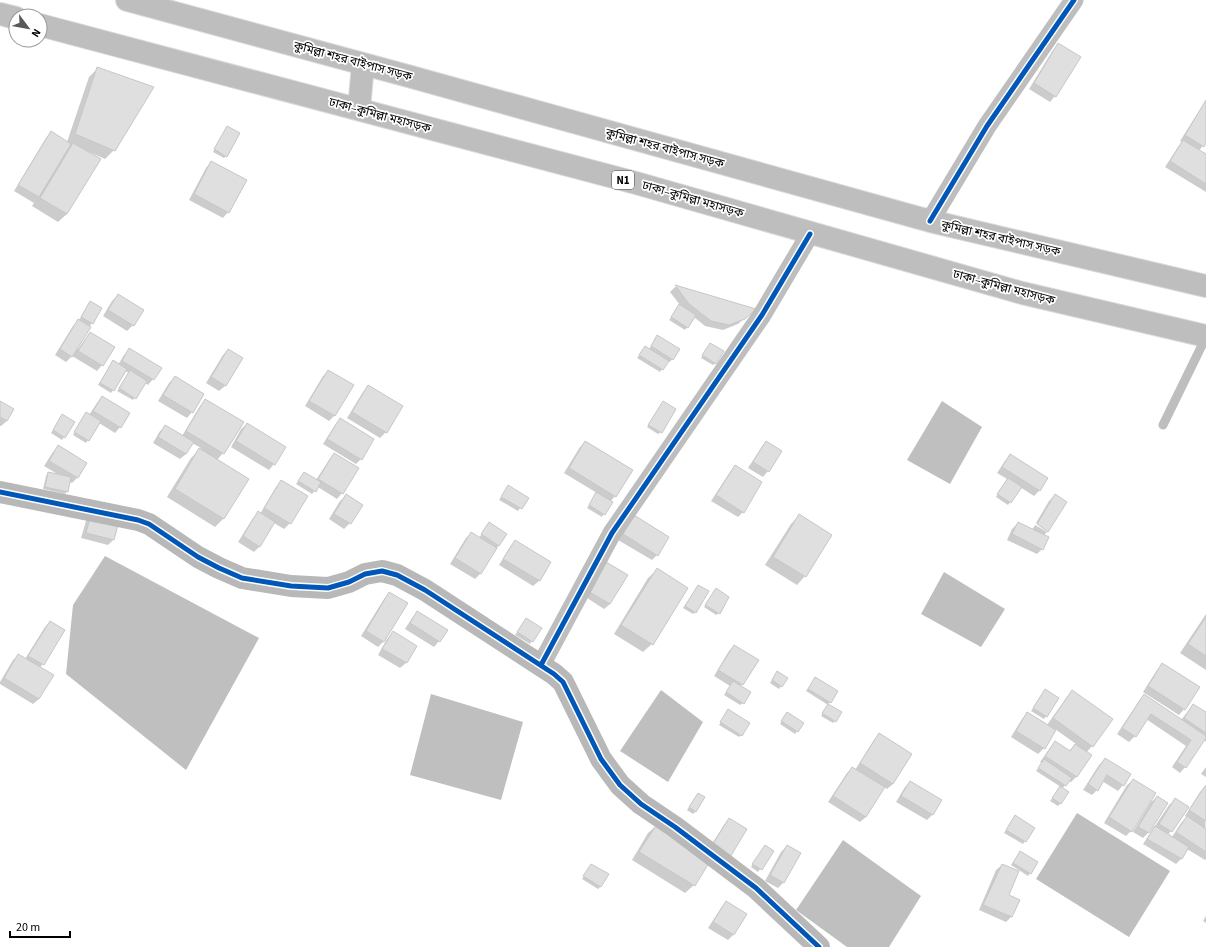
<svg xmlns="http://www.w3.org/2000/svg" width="1206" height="947" viewBox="0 0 1206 947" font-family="'Source Sans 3','Noto Sans Bengali',sans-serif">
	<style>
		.water { fill: #bfbfbf }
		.shadow { fill: #0003 }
		.building { fill: #dfdfdf; stroke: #c7c7c7 }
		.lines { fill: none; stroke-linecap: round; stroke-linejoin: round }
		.highway-casing { stroke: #dbdbdb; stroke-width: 24 }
		.lane { stroke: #bebebe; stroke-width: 9 }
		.street { stroke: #bebebe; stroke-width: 19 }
		.secondary { stroke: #b8b8b8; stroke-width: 22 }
		.highway { stroke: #bebebe; stroke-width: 22 }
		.cycleway-casing { stroke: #fff; stroke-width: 8 }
		.cycleway { stroke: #0057b8; stroke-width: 5 }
		.labels { text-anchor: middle; stroke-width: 3.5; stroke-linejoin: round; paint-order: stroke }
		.shield { fill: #fff; stroke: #4c4c4c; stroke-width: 1 }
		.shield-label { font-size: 11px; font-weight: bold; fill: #000 }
		.street-label { font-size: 12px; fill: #000; stroke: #fff }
	</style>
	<rect width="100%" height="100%" fill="#fff"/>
	<!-- water -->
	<path class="water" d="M942,401L982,427L950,484L907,460Z
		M105,556L259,638L186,770L66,674L73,605Z
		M944,572L1005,609L981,647L921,614Z
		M661,690L703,722L668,782L620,751Z
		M431,694L523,722L501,800L410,775Z
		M1077,813L1170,871L1129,937L1036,879Z
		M843,840L921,896L889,947H847L796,910Z"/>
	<!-- shadow -->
	<path class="shadow" d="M1059,44L1055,96L1050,102L1029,89L1053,50Z
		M98,68L114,150L105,159L89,152L67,214L58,222L32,206L34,203L14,191L46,138L51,133L67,142L89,77Z
		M1206,100V141L1199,151L1206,155V192L1165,167L1178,147L1182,142L1180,141Z
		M225,130L226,156L224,158L213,152Z
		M211,162L228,212L223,218L189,200L206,168Z
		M675,287L754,309L738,324L723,330L705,326L694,317L685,330L669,320L680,305L670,292Z
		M118,295L142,310L133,325L127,331L103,316L112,301Z
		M90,302L92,323L89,327L76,348L78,349L85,339L90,333L113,347L102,365L97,371L72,356L66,362L55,355L73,326L79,320Z
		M657,336L672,359L670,362L668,361L660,372L637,358L645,347L649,349Z
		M710,344L716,363L713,365L701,358Z
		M129,350L153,379L148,385L145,383L133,400L117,391L129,373L125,371L111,393L98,385L111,364L118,365L124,355Z
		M228,350L242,358L225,386L219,391L206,383L223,355Z
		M328,371L352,386L334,416L329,421L305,406L323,376Z
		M175,377L192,412L187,418L158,401L169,383Z
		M368,387L401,406L386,432L380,438L347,418L363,392Z
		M102,397L120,427L115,433L99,423L86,443L73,435L84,416L89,415L97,403Z
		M206,400L223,453L217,460L224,518L215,527L167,497L191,458L201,448L192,443L186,454L180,459L153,443L160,431L166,426L182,436L200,406Z
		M0,402L7,421L1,426H0Z
		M663,402L661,432L658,434L647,427Z
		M60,418L64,437L62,440L51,433Z
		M340,419L361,459L356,464L323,444L335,425Z
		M247,424L274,464L269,470L231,447L241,429Z
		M586,442L615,496L610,502L602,517L587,508L597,493L564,473L580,447Z
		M766,442L768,471L763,477L748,468L761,448Z
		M59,446L86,463L77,478L72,483L69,482L67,491L65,494L43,489L46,476L48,473L59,475L44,466L53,452Z
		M334,454L342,493L337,499L318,487L312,494L296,484L304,473L316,480L329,460Z
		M1010,456L1047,479L1039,491L1034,496L1020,487L1008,505L996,497L1007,479L997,473L1005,461Z
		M735,467L743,512L738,517L711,501L730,472Z
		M281,482L306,497L290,523L284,529L274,523L260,546L254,552L238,542L253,518L259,513L260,514L276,487Z
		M506,489L527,498L518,511L499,500Z
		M1055,495L1048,530L1036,523L1049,501Z
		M346,496L350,523L344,529L329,519L340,501Z
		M91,515L113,540L108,545L81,538L86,521Z
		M799,516L805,576L797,585L765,565L791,524Z
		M629,522L657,555L652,560L618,540Z
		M1018,523L1032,530L1035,525L1047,532L1043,536L1042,549L1037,554L1007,540L1012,529Z
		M487,526L499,545L480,574L475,579L450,564L466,538L472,533L479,538Z
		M515,541L550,563L539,581L533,586L499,565L510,547Z
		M601,568L610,604L604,609L584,596Z
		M657,570L652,644L643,652L614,634L648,578Z
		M698,586L695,612L693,614L683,608Z
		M716,590L719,613L716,615L704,607Z
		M389,593L384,641L378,647L361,636L384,599Z
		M417,613L439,641L434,647L405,629L412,618Z
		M1206,614V670L1180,653Z
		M526,619L532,641L530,644L515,635Z
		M50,622L64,630L40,668L39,699L33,704L0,684V682L13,660L19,655L25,659L45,627Z
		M393,633L416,646L406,663L400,668L378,655L387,639Z
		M734,646L742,684L740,687L743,703L740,705L724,695L730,686L714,676L729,651Z
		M1163,665L1184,709L1179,715L1143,692L1157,670Z
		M775,675L781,686L779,689L770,683Z
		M813,681L830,702L827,705L841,712L833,723L821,716L828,705L806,691Z
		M1045,690L1046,716L1044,719L1031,711Z
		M1072,692L1092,746L1086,753L1091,756L1076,777L1071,782L1068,781L1062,789L1060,804L1058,806L1050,801L1061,787L1036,771L1042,763L1040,762L1050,748L1055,742L1069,751L1076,744L1055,729L1044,748L1038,754L1011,737L1022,719L1028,713L1047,725L1067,697Z
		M1145,696L1181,720L1193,705L1206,714V742L1204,740L1185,767L1180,773L1172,767L1186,746L1146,719L1135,736L1129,742L1117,734L1139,701Z
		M726,713L741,735L739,737L719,725Z
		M785,716L797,731L795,734L780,724Z
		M879,734L893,784L887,789L884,787L866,817L860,822L828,802L847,773L852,768L855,770L874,740Z
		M1105,759L1123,785L1118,791L1102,781L1097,790L1092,795L1083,790L1099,765Z
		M1206,767V777L1201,774Z
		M1133,780L1131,831L1126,836L1104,823L1127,785Z
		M910,782L941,801L932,815L927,820L896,802L905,787Z
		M1205,787L1206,859L1205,860L1187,849L1181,859L1176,864L1143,844L1169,805L1175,800L1187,807L1168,835L1172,837L1181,823L1187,817L1185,816L1200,792Z
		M696,796V811L693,814L687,810Z
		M1157,797L1148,833L1143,838L1133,832L1151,802Z
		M729,819L746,830L706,853L724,825Z
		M1013,819L1034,828L1023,844L1004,833Z
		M657,825L694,885L685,893L632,860L648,833Z
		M765,846L773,851L758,872L751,867Z
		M787,846L799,854L783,883L778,888L765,881L781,852Z
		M1020,852L1030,873L1028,876L1011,865Z
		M591,865L601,886L598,889L582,879Z
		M1002,865L1007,896L1018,900L1011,917L1006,922L979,910L996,870Z
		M726,902L746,915L733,935L728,940L708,928L721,908Z
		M1206,916V923L1203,921Z"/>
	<!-- building -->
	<path class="building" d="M1058,43L1081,57L1056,97L1034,83Z
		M97,67L154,87L115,151L75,134Z
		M1206,100V143L1204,147L1185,135Z
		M227,126L240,133L227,157L214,149Z
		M51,131L71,144L39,197L18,185Z
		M1183,140L1206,154V184L1170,161Z
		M73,143L101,159L67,214L40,198Z
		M211,161L247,180L229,213L194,194Z
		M675,285L756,309L745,319L729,325L711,321L689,304Z
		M118,294L144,310L134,326L108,310Z
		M90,301L102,308L93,324L81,317Z
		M679,304L696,315L688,328L671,317Z
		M78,319L91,327L72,357L60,349Z
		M90,332L115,347L103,366L78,351Z
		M657,335L680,349L673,360L651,346Z
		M710,343L724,351L716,364L702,355Z
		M645,346L669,361L663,370L639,355Z
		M129,348L162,368L154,380L122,361Z
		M228,349L243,358L226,386L211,377Z
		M113,360L127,369L114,391L100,383Z
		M130,370L147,381L136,399L119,388Z
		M328,370L354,385L335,416L309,401Z
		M175,376L204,394L193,413L163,395Z
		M368,385L403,406L387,433L352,412Z
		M102,396L130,413L121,428L93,411Z
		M205,399L244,422L224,454L186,431Z
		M0,401L14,409L7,421L0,417Z
		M663,401L676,409L662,433L648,425Z
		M86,412L101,421L89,441L74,432Z
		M62,414L75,422L65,438L53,430Z
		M340,418L374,439L362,460L327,439Z
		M247,423L286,447L275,465L236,441Z
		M165,425L194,442L186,454L158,437Z
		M585,441L633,470L616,497L569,468Z
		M766,441L782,451L769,472L753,462Z
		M58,445L87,463L78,478L49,461Z
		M199,448L249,479L224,519L175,489Z
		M334,453L359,468L343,494L318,479Z
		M1010,454L1048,478L1040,491L1002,467Z
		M735,465L762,482L744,513L716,495Z
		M48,472L71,477L68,492L45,487Z
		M304,472L321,482L316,492L298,481Z
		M1008,478L1022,487L1011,503L997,494Z
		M281,480L308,496L291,524L264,508Z
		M508,485L529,498L522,509L501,497Z
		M596,492L613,502L605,515L589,505Z
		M346,494L363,505L351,524L334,514Z
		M1055,494L1067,502L1048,532L1037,524Z
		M258,511L275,522L260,547L243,536Z
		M91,514L119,521L114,540L86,533Z
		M799,514L832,535L806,577L773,557Z
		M634,515L669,537L658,556L623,534Z
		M489,522L507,534L499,546L481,534Z
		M1018,522L1049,537L1043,550L1012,534Z
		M471,532L497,548L481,574L455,558Z
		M515,540L551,562L540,581L503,559Z
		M606,562L628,575L610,604L588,591Z
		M657,568L688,588L653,645L621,625Z
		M698,585L709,591L696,613L685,606Z
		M716,588L729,597L720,614L705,605Z
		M389,592L408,603L384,642L366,631Z
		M417,611L448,630L440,642L410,623Z
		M1206,617V656L1188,644Z
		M526,618L542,628L533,642L517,632Z
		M50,621L65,630L44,665L28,656Z
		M393,631L417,646L407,663L382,649Z
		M734,645L759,660L743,685L718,670Z
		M18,654L54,675L39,699L4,678Z
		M1162,663L1200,687L1185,710L1148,686Z
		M777,671L788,678L782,687L772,680Z
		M815,677L838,691L831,703L808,689Z
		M733,681L751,692L744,704L726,692Z
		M1045,689L1059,698L1047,717L1033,708Z
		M1072,690L1113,719L1093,747L1053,718Z
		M1144,694L1206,736V738L1186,768L1177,762L1191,740L1151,714L1136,737L1122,728Z
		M828,704L842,712L836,722L822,713Z
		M1193,704L1206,712V733L1184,718Z
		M728,709L750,723L742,736L720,722Z
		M787,712L804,723L798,732L781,721Z
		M1027,712L1056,730L1045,749L1016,731Z
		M879,733L912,754L893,784L860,763Z
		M1055,741L1070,751L1075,744L1092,755L1077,777L1045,756Z
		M1105,758L1131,774L1124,786L1107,775L1098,791L1088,784Z
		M1044,759L1072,778L1066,786L1038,768Z
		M852,767L885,787L866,817L833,796Z
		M1133,779L1156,793L1132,832L1109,817Z
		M910,781L942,800L933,815L901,796Z
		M1060,786L1069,792L1061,804L1052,798Z
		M1205,786H1206V821L1189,810Z
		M698,793L705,797L696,812L689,807Z
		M1157,796L1168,803L1149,833L1138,827Z
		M1175,798L1189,807L1172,832L1159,824Z
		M1015,815L1035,828L1026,842L1006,830Z
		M1187,816L1206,829V852L1176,832Z
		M729,818L747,829L729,859L711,847Z
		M657,824L712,858L695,886L639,852Z
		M1155,826L1189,847L1182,859L1147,839Z
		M765,845L774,851L762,870L752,864Z
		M787,845L801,853L784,883L770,875Z
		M1020,851L1038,862L1031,874L1013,863Z
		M591,864L609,874L601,887L583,876Z
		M1002,864L1019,871L1009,895L1020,900L1012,917L983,905Z
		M726,901L747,914L734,935L713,922Z"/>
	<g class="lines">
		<!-- highway casing -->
		<g class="highway-casing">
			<path id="highway" d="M127,0L408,76L930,221L1206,286
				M0,14L16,18
				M40,25L636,183L1022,293L1206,336
				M359,109L363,64"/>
		</g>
		<!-- lane -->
		<path class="lane" d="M1163,425L1206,337"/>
		<!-- street -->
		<path class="street" d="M930,221L987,126L1074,0
			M541,665L612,533L762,315L810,234"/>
		<!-- secondary -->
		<path class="secondary" d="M0,492L138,520L149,524L198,557L219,568L242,578L291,586L328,588L349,582L365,574L382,571L397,575L425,590L554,674L563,682L601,759L620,785L641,804L675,827L756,888L819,947"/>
		<!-- highway -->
		<use href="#highway" class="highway"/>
		<!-- cycleway casing -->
		<g class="cycleway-casing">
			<path id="cycleway" d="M930,221L987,126L1074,0
				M0,492L138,520L149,524L198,557L219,568L242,578L291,586L328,588L349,582L365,574L382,571L397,575L425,590L554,674L563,682L601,759L620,785L641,804L675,827L756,888L819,947
				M541,665L612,533L762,315L810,234"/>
		</g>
		<!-- cycleway -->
		<use href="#cycleway" class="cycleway"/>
	</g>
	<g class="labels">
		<!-- shield labels -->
		<rect class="shield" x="612" y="171" width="22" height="18" rx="3"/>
		<g class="shield-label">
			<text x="623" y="184">N1</text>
		</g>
		<!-- street labels -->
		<g class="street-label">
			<text transform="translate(353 61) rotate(15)" y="4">কুমিল্লা শহর বাইপাস সড়ক</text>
			<text transform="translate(380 115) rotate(15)" y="4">ঢাকা–কুমিল্লা মহাসড়ক</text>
			<text transform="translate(665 148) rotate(15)" y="4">কুমিল্লা শহর বাইপাস সড়ক</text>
			<text transform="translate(693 199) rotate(16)" y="4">ঢাকা–কুমিল্লা মহাসড়ক</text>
			<text transform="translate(1001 238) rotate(13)" y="4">কুমিল্লা শহর বাইপাস সড়ক</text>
			<text transform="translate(1004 287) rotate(15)" y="4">ঢাকা–কুমিল্লা মহাসড়ক</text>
		</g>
	</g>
	<!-- north arrow -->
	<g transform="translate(28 28) rotate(122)"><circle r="19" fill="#ffffff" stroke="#999999"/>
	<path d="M0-3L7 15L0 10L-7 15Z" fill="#595959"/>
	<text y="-6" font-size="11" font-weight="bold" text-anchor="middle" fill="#000000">N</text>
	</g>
	<!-- scale -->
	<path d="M10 931v6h60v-6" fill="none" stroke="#000000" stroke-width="2"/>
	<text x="16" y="931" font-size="12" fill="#000000" stroke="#ffffff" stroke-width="3" paint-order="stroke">20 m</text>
</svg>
